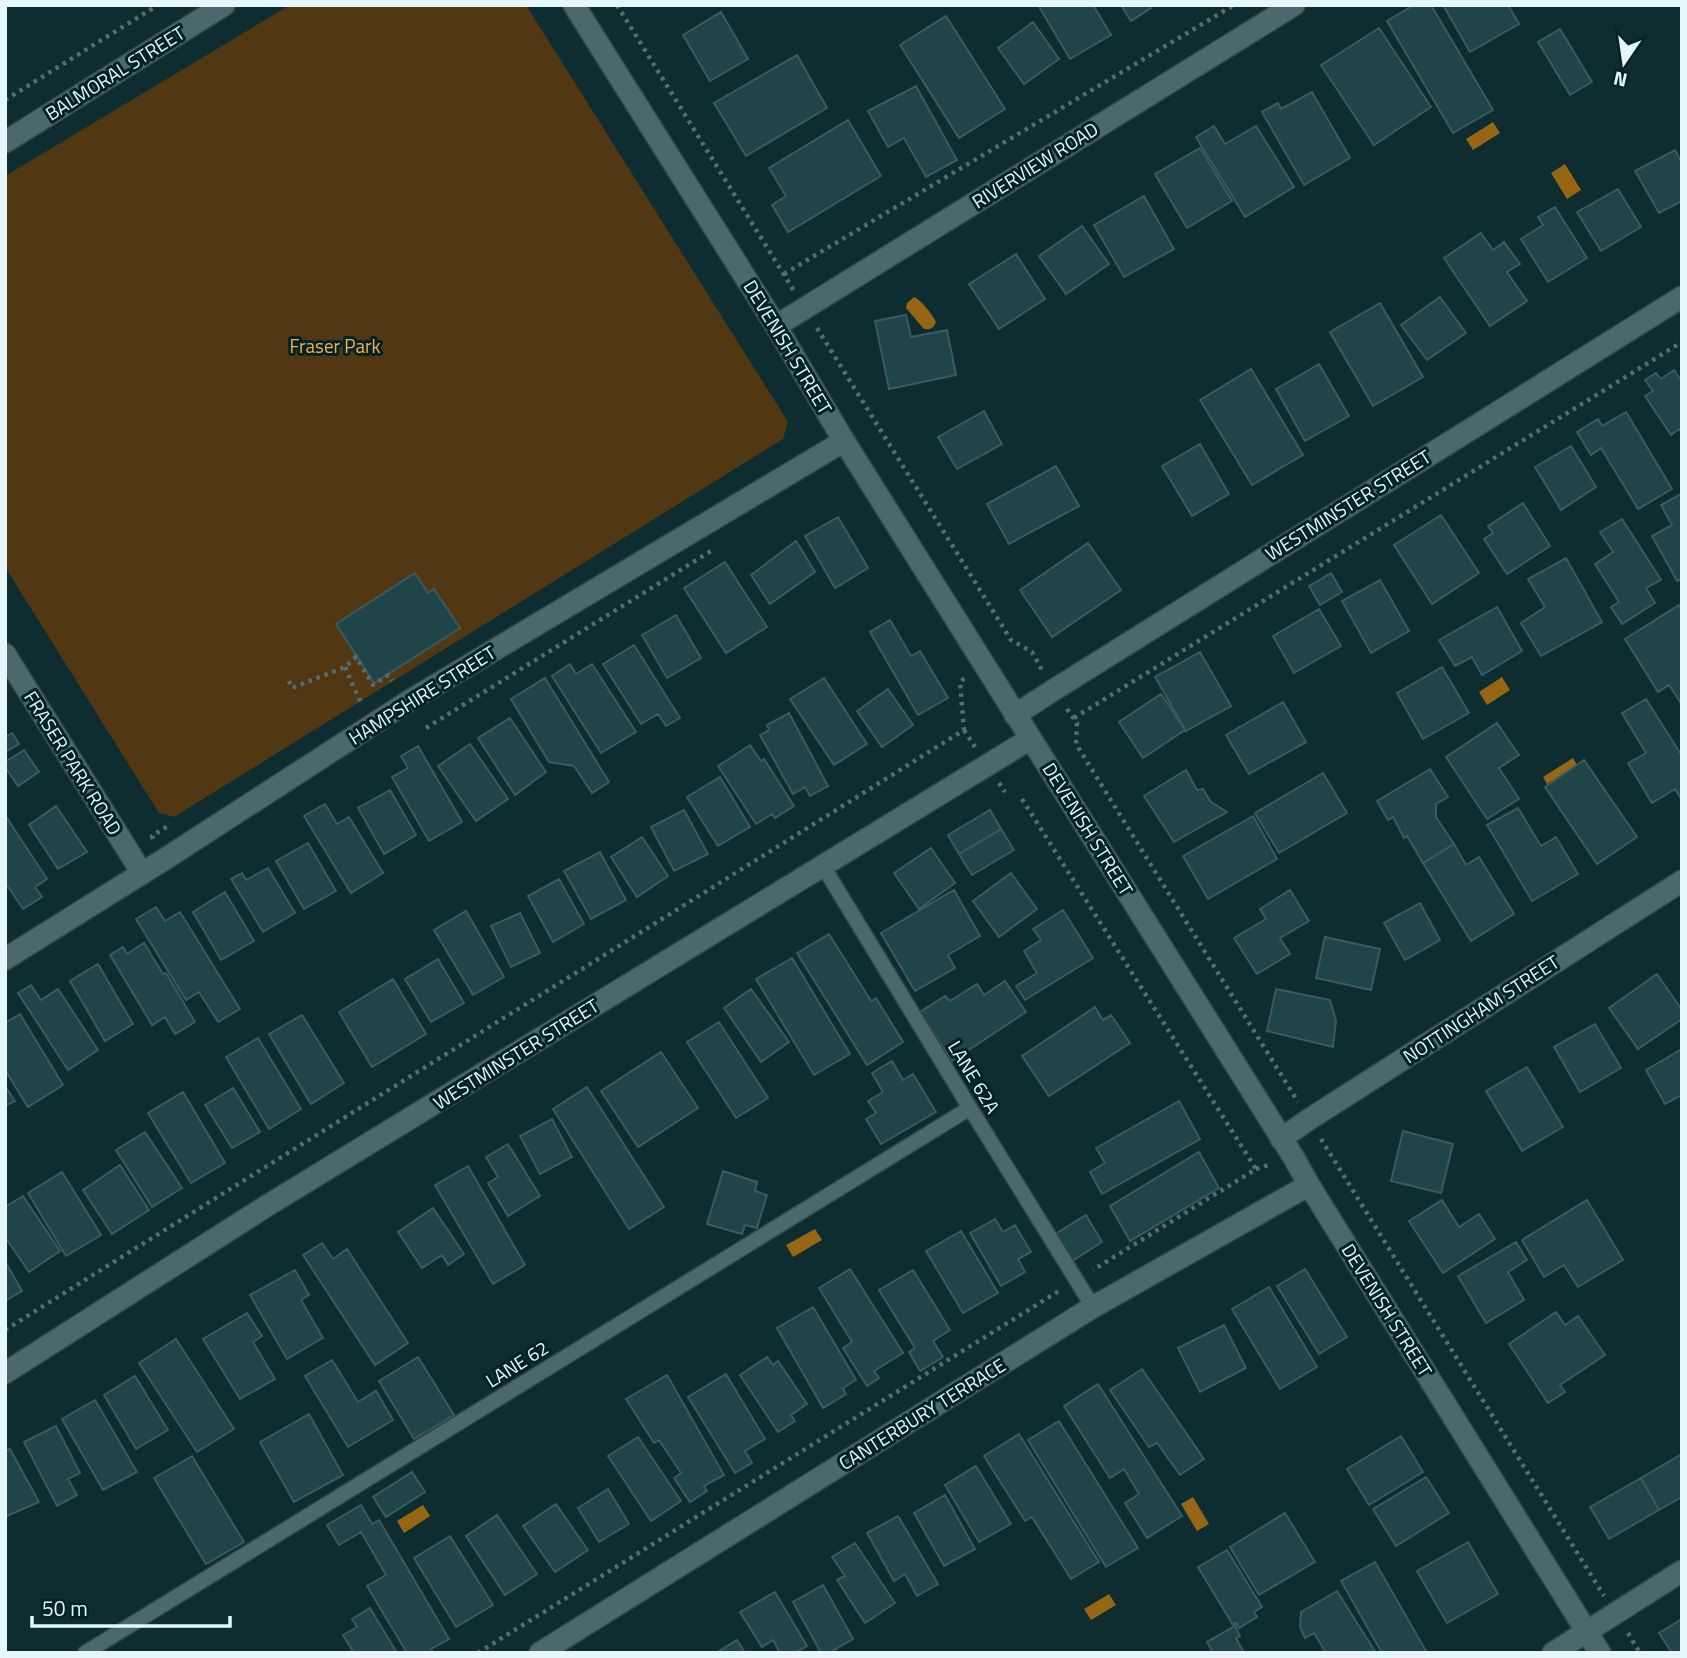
<svg xmlns="http://www.w3.org/2000/svg" width="1687" height="1658" viewBox="0 0 1687 1658" font-family="'Titillium Web',sans-serif">
	<style>
		.green { fill: #513813 }
		.water { fill: #976614 }
		.building { fill: #1f4549; stroke: #3c5a5d; stroke-width: 2 }
		.lines { fill: none; stroke-linecap: round; stroke-linejoin: round }
		.lane-casing { stroke: #33474a; stroke-width: 17 }
		.street-casing { stroke: #33474a; stroke-width: 24 }
		.path { stroke: #536d70; stroke-width: 4.5; stroke-dasharray: 3.5 5; stroke-linecap: butt }
		.lane { stroke: #4b696c; stroke-width: 14 }
		.street { stroke: #4b696c; stroke-width: 21 }
		.labels { text-anchor: middle; stroke-width: 6; stroke-linejoin: round; paint-order: stroke }
		.street-label { font-size: 19px; fill: #e6f7f9; stroke: #042326 }
		.park-label { font-size: 19px; fill: #f4b04a; stroke: #042326 }
	</style>
	<rect width="100%" height="100%" fill="#0e2d30"/>
	<!-- green -->
	<path class="green" d="M290,5H526L788,422L783,439L174,817L159,813L5,567V176Z"/>
	<!-- water -->
	<path class="water" d="M1493,122L1500,133L1473,150L1466,139Z
		M1565,164L1581,190L1567,199L1551,173Z
		M914,297C921,300 933,315 936,322C933,328 931,330 924,329L906,308L907,303Z
		M1502,677L1510,690L1487,705L1479,692Z
		M1573,758L1577,765L1547,784L1543,777Z
		M815,1229L822,1240L793,1257L786,1245Z
		M1193,1497L1209,1524L1197,1531L1181,1504Z
		M423,1505L430,1516L404,1533L397,1521Z
		M1109,1594L1116,1605L1091,1620L1084,1609Z"/>
	<!-- building -->
	<path class="building" d="M1038,5H1093L1111,35L1070,59Z
		M1121,5H1150L1151,8L1131,21Z
		M1414,5H1431L1493,110L1453,133L1387,21Z
		M1443,5H1508L1519,24L1470,52Z
		M721,12L748,59L710,81L683,35Z
		M946,16L1005,109L959,138L900,45Z
		M1033,22L1059,59L1024,84L998,48Z
		M1379,28L1431,107L1374,145L1321,65Z
		M1560,29L1592,82L1570,95L1538,42Z
		M797,55L827,108L746,156L714,103Z
		M916,86L957,160L926,177L904,138L888,147L868,111Z
		M1312,92L1350,158L1304,185L1262,112L1278,103L1281,109Z
		M848,120L881,176L788,232L772,205L786,196L769,168Z
		M1214,126L1225,144L1256,126L1294,187L1245,217L1196,137Z
		M1200,148L1232,201L1187,228L1155,174Z
		M1675,150L1682,163V201L1659,213L1635,171Z
		M1618,189L1641,227L1601,251L1577,212Z
		M1144,196L1174,249L1124,277L1094,225Z
		M1555,207L1587,258L1548,282L1521,239L1543,225L1538,217Z
		M1082,226L1109,264L1066,294L1039,256Z
		M1481,233L1493,250L1504,242L1520,264L1507,272L1527,301L1490,326L1444,258Z
		M1016,254L1045,299L999,329L969,284Z
		M1440,297L1466,333L1427,360L1401,325Z
		M1380,303L1423,377L1373,406L1330,332Z
		M906,315L911,337L947,330L956,375L889,389L875,321Z
		M1319,364L1349,416L1305,441L1276,389Z
		M1251,369L1303,455L1252,485L1200,400Z
		M1674,370L1682,382V433L1679,429L1671,435L1645,396L1653,391L1645,380L1656,373L1661,379Z
		M984,411L1002,444L957,469L938,437Z
		M1626,412L1672,489L1638,509L1601,448L1591,455L1577,432L1598,419L1602,426Z
		M1200,444L1229,494L1192,516L1162,466Z
		M1571,446L1596,487L1561,510L1535,467Z
		M1056,466L1079,506L1009,544L987,504Z
		M1681,494L1682,579L1677,581L1652,536L1672,525L1661,505Z
		M1523,503L1550,546L1507,574L1484,539L1493,533L1488,526Z
		M1441,515L1479,573L1432,604L1394,545Z
		M838,517L868,568L835,588L805,536Z
		M1622,519L1661,580L1646,588L1655,603L1622,624L1611,607L1619,602L1595,564L1613,552L1600,532Z
		M796,541L815,572L770,604L751,575Z
		M1088,543L1121,590L1052,637L1020,590Z
		M1566,558L1602,622L1541,656L1521,623L1545,607L1528,579Z
		M725,562L767,627L726,653L684,588Z
		M415,573L428,593L434,589L460,628L374,683L336,624Z
		M1331,573L1342,592L1320,605L1309,586Z
		M1380,580L1409,631L1371,653L1342,601Z
		M1679,605L1682,610V705L1669,685L1658,692L1625,639Z
		M1497,607L1522,651L1482,675L1472,657L1455,666L1439,640Z
		M1319,609L1341,646L1294,673L1273,636Z
		M676,615L701,658L667,678L642,635Z
		M890,620L911,656L920,651L948,698L918,715L870,632Z
		M634,645L680,718L666,726L658,714L641,724L603,664Z
		M1200,652L1231,706L1186,731L1155,677Z
		M570,664L576,674L592,664L636,732L601,753L552,676Z
		M1442,667L1469,713L1423,739L1397,693Z
		M545,678L609,782L592,793L574,766L549,762L511,699Z
		M824,678L867,744L834,765L790,699Z
		M888,689L913,725L882,747L857,711Z
		M1161,694L1185,730L1143,758L1119,722Z
		M1646,699L1682,756V796L1680,797L1675,789L1652,803L1628,763L1646,753L1622,713Z
		M1283,702L1306,742L1249,774L1226,735Z
		M789,713L828,786L810,796L805,787L793,794L760,735L769,730L767,725Z
		M510,718L546,772L515,795L478,738Z
		M1497,723L1519,755L1499,768L1519,799L1487,819L1446,757Z
		M12,733L19,744L5,752V737Z
		M470,744L508,799L476,821L438,766Z
		M750,745L761,761L764,759L794,806L775,818L772,814L756,824L718,766Z
		M418,746L462,822L429,841L392,777L408,768L401,756Z
		M24,750L39,772L18,786L5,767V762Z
		M1584,760L1637,837L1597,864L1545,787Z
		M1430,769L1448,797L1436,804V817L1454,844L1423,863L1407,836L1404,838L1393,817L1388,820L1377,801Z
		M1186,770L1197,790L1203,789L1211,802L1227,812L1174,842L1144,796Z
		M1323,773L1347,813L1279,853L1255,813Z
		M720,777L750,827L718,846L687,797Z
		M390,790L416,835L384,854L358,808Z
		M325,804L337,824L349,817L383,873L351,893L304,816Z
		M56,806L87,852L58,869L29,825Z
		M1518,808L1541,846L1556,837L1578,874L1532,901L1487,825Z
		M684,810L708,854L674,871L651,827Z
		M990,810L1001,829L959,854L948,835Z
		M5,815L47,879L35,887L42,897L23,909L5,882Z
		M1253,816L1277,859L1208,899L1183,856Z
		M1001,829L1014,850L972,875L959,854Z
		M642,837L668,876L637,897L611,857Z
		M308,843L336,891L304,909L276,861Z
		M1454,844L1466,865L1479,857L1514,914L1471,941L1423,863Z
		M931,848L955,883L919,909L894,873Z
		M600,852L626,900L591,919L564,871Z
		M268,868L295,913L263,932L231,879L242,873L246,880Z
		M1011,873L1037,909L999,937L973,901Z
		M559,879L584,924L553,942L528,896Z
		M954,890L980,936L948,955L955,968L915,991L881,933Z
		M1290,890L1309,921L1280,938L1290,954L1257,974L1234,938L1266,919L1260,909Z
		M225,892L254,941L221,960L193,912Z
		M1420,903L1440,940L1405,960L1384,923Z
		M156,907L165,921L180,912L240,1009L218,1022L199,992L186,1000L136,919Z
		M1063,910L1093,958L1025,1000L1016,986L1037,973L1024,951L1041,940L1033,929Z
		M466,911L504,977L473,995L434,930Z
		M520,913L540,953L511,967L491,926Z
		M829,934L871,1001L876,998L903,1042L867,1065L797,953Z
		M1325,937L1380,949L1371,990L1316,978Z
		M144,943L163,974L166,973L195,1022L175,1034L165,1017L152,1025L110,955L123,947L127,954Z
		M792,958L850,1054L814,1075L756,979Z
		M438,959L464,1003L431,1022L405,979Z
		M98,964L133,1024L105,1041L70,981Z
		M1657,974L1682,1010V1019L1638,1049L1609,1008Z
		M393,979L426,1034L372,1067L339,1012Z
		M1005,981L1026,1012L952,1061L920,1012L945,996L950,1001L977,984L984,995Z
		M31,985L41,1000L58,989L98,1050L68,1070L18,993Z
		M751,989L789,1042L761,1062L724,1008Z
		M1276,989L1330,1000L1336,1021L1333,1047L1267,1031Z
		M1095,1007L1103,1020L1111,1015L1130,1043L1049,1096L1022,1056Z
		M20,1014L63,1085L28,1107L5,1070V1023Z
		M302,1015L344,1083L311,1104L269,1034Z
		M719,1022L768,1098L736,1118L687,1042Z
		M1595,1024L1621,1068L1580,1092L1554,1047Z
		M258,1038L301,1109L269,1129L226,1057Z
		M1682,1049V1095L1665,1104L1646,1070Z
		M661,1052L698,1108L638,1147L601,1091Z
		M892,1061L903,1080L913,1074L936,1112L881,1144L866,1119L876,1113L868,1101L883,1092L872,1073Z
		M1527,1067L1563,1127L1522,1151L1486,1091Z
		M5,1086L15,1101L5,1106Z
		M587,1087L664,1207L629,1229L553,1109Z
		M233,1088L260,1132L232,1148L205,1105Z
		M183,1092L225,1163L191,1183L148,1113Z
		M1179,1101L1200,1139L1102,1194L1090,1172L1105,1163L1096,1148Z
		M552,1119L572,1157L540,1174L520,1136Z
		M1403,1131L1453,1144L1441,1193L1391,1181Z
		M145,1132L182,1188L152,1207L116,1150Z
		M508,1144L540,1196L508,1216L488,1183L498,1177L486,1157Z
		M1199,1152L1219,1188L1130,1241L1110,1206Z
		M120,1165L149,1210L112,1234L83,1190Z
		M468,1166L525,1265L493,1284L435,1185Z
		M723,1171L757,1182L755,1191L767,1195L757,1228L745,1225L742,1234L707,1224Z
		M62,1172L101,1235L66,1256L28,1193Z
		M23,1196L60,1251L29,1272L5,1237V1207Z
		M1442,1200L1459,1227L1479,1214L1495,1239L1443,1273L1409,1221Z
		M1587,1200L1623,1260L1578,1287L1564,1265L1544,1277L1522,1240Z
		M433,1208L464,1254L448,1265L442,1255L422,1268L398,1232Z
		M1086,1215L1102,1242L1069,1263L1052,1236Z
		M995,1219L1003,1232L1015,1225L1031,1252L1018,1259L1025,1272L1001,1286L970,1233Z
		M961,1231L998,1293L963,1313L926,1251Z
		M1516,1242L1527,1260L1508,1272L1524,1300L1486,1323L1458,1276Z
		M322,1243L333,1259L347,1249L408,1343L375,1365L303,1255Z
		M5,1261L22,1291L5,1301Z
		M850,1269L903,1353L874,1371L879,1378L867,1386L843,1348L852,1342L819,1288Z
		M1305,1269L1347,1337L1319,1354L1277,1286Z
		M295,1270L309,1295L301,1300L323,1338L287,1359L250,1295Z
		M913,1270L950,1330L933,1341L943,1357L920,1371L909,1352L915,1348L879,1290Z
		M1269,1287L1317,1367L1280,1389L1232,1309Z
		M813,1307L856,1380L843,1388L846,1394L823,1408L777,1328Z
		M1556,1312L1565,1325L1578,1316L1605,1355L1560,1385L1565,1392L1548,1403L1509,1344Z
		M247,1313L262,1336L253,1342L275,1379L240,1399L203,1339Z
		M1224,1325L1246,1368L1200,1392L1178,1348Z
		M176,1339L234,1429L197,1452L139,1363Z
		M418,1357L454,1415L414,1439L379,1381Z
		M767,1357L773,1365L778,1361L807,1404L791,1415L795,1421L778,1432L740,1375Z
		M332,1360L358,1402L376,1391L393,1420L348,1447L305,1376Z
		M1142,1369L1204,1459L1180,1475L1157,1443L1149,1447L1110,1390Z
		M726,1374L765,1439L745,1451L752,1463L735,1473L688,1397Z
		M667,1375L724,1475L704,1486L707,1491L690,1502L674,1478L681,1473L659,1440L654,1443L626,1399Z
		M135,1376L168,1430L136,1449L104,1395Z
		M1098,1384L1182,1516L1147,1538L1125,1503L1139,1494L1124,1469L1110,1478L1064,1406Z
		M95,1400L137,1472L103,1490L62,1419Z
		M309,1414L343,1475L294,1502L260,1442Z
		M1059,1421L1138,1548L1106,1567L1028,1440Z
		M56,1426L80,1473L68,1479L77,1495L57,1506L24,1442Z
		M1019,1434L1099,1562L1071,1579L1032,1517L1025,1521L984,1456Z
		M1401,1436L1423,1472L1369,1505L1347,1469Z
		M638,1437L681,1501L651,1521L608,1456Z
		M10,1449L39,1502L7,1516L5,1512V1451Z
		M1682,1454V1497L1659,1510L1641,1478Z
		M192,1456L244,1542L206,1564L154,1478Z
		M976,1466L1011,1524L979,1542L945,1485Z
		M412,1472L425,1492L386,1517L373,1497Z
		M1426,1477L1449,1513L1396,1546L1373,1509Z
		M1641,1478L1659,1510L1609,1539L1590,1507Z
		M608,1489L629,1524L599,1542L578,1508Z
		M945,1495L975,1549L944,1566L914,1513Z
		M556,1504L588,1550L555,1572L523,1526Z
		M361,1505L372,1524L379,1520L449,1639L431,1649L434,1653H407L367,1586L386,1575L361,1532L339,1545L327,1525Z
		M1285,1513L1315,1562L1259,1595L1230,1547Z
		M497,1515L537,1574L505,1595L466,1536Z
		M898,1516L938,1584L917,1596L905,1574L894,1581L867,1533Z
		M450,1536L493,1605L456,1627L414,1558Z
		M1468,1542L1498,1594L1447,1623L1417,1571Z
		M855,1543L895,1603L865,1623L837,1580L845,1576L832,1557Z
		M1227,1550L1262,1607L1254,1612L1257,1617L1239,1628L1236,1623L1233,1625L1198,1567Z
		M1375,1562L1426,1651L1422,1653H1382L1341,1581Z
		M823,1585L853,1639L829,1653H821L793,1602Z
		M1337,1591L1376,1653H1326L1314,1633L1305,1638L1300,1627L1301,1612Z
		M775,1592L807,1646L795,1653H780L773,1640L762,1647L740,1612Z
		M370,1608L397,1653H354L343,1635L357,1627L352,1619Z
		M1682,1619V1653H1672L1659,1633Z
		M1235,1626L1240,1636L1236,1638L1244,1653H1213L1207,1642Z
		M737,1640L745,1653H716Z"/>
	<g class="lines">
		<!-- lane casing -->
		<g class="lane-casing">
			<path id="lane" d="M823,866L970,1108L1093,1307
				M85,1653L970,1108"/>
		</g>
		<!-- street casing -->
		<g class="street-casing">
			<path id="street" d="M574,5L776,326L844,441L1294,1158L1309,1185L1600,1653
				M5,142L224,5
				M776,326L1294,5
				M5,654L142,873
				M1015,715L1052,691L1682,297
				M5,959L165,859L409,701L844,441
				M1281,1139L1308,1120L1682,881
				M5,1373L265,1207L1030,739
				M540,1653L1093,1307L1309,1185
				M1553,1653L1682,1571"/>
		</g>
		<!-- path -->
		<path class="path" d="M617,5L794,291
			M5,100L158,5
			M784,274L1234,5
			M817,328L1011,640L1032,652L1043,672
			M345,667L362,706
			M289,681L292,688L345,667L356,657L373,685L388,675L392,681
			M1067,709L1077,723L1076,744L1298,1102
			M1074,718L1682,342
			M426,728L711,551
			M964,730L975,747
			M999,783L1005,792
			M1022,799L1256,1169L1093,1270
			M153,839L152,836L171,824
			M1321,1139L1604,1596
			M1256,1169L1272,1164
			M5,1330L964,730L960,682L967,676
			M1628,1633L1640,1653
			M478,1653L1062,1289"/>
		<!-- lane -->
		<use href="#lane" class="lane"/>
		<!-- street -->
		<use href="#street" class="street"/>
	</g>
	<g class="labels">
		<!-- street labels -->
		<g class="street-label">
			<text transform="translate(115 73) rotate(-32)" y="7">BALMORAL STREET</text>
			<text transform="translate(1035 165) rotate(-32)" y="7">RIVERVIEW ROAD</text>
			<text transform="translate(788 347) rotate(59)" y="7">DEVENISH STREET</text>
			<text transform="translate(1348 505) rotate(-32)" y="7">WESTMINSTER STREET</text>
			<text transform="translate(422 695) rotate(-32)" y="7">HAMPSHIRE STREET</text>
			<text transform="translate(73 763) rotate(58)" y="7">FRASER PARK ROAD</text>
			<text transform="translate(1088 829) rotate(58)" y="7">DEVENISH STREET</text>
			<text transform="translate(1481 1009) rotate(-33)" y="7">NOTTINGHAM STREET</text>
			<text transform="translate(516 1054) rotate(-32)" y="7">WESTMINSTER STREET</text>
			<text transform="translate(974 1077) rotate(59)" y="7">LANE 62A</text>
			<text transform="translate(1387 1310) rotate(58)" y="7">DEVENISH STREET</text>
			<text transform="translate(517 1364) rotate(-32)" y="7">LANE 62</text>
			<text transform="translate(922 1414) rotate(-32)" y="7">CANTERBURY TERRACE</text>
		</g>
		<!-- park labels -->
		<g class="park-label">
			<text x="335" y="353">Fraser Park</text>
		</g>
	</g>
	<!-- border -->
	<rect width="1687" height="1658" fill="none" stroke="#e6f7f9" stroke-width="14"/>
	<!-- north arrow -->
	<g transform="translate(1624 63) rotate(193)" stroke="#042326" stroke-width="5" paint-order="stroke">
	<path d="M0-5L12 26L0 18L-12 26Z" fill="#e6f7f9"/>
	<text y="-10" font-size="19" font-weight="bold" text-anchor="middle" fill="#e6f7f9">N</text>
	</g>
	<!-- scale -->
	<path d="M32 1616v10h198v-10" fill="none" stroke="#e6f7f9" stroke-width="3.5"/>
	<text x="42" y="1616" font-size="21" fill="#e6f7f9" stroke="#042326" stroke-width="5" paint-order="stroke">50 m</text>
</svg>
